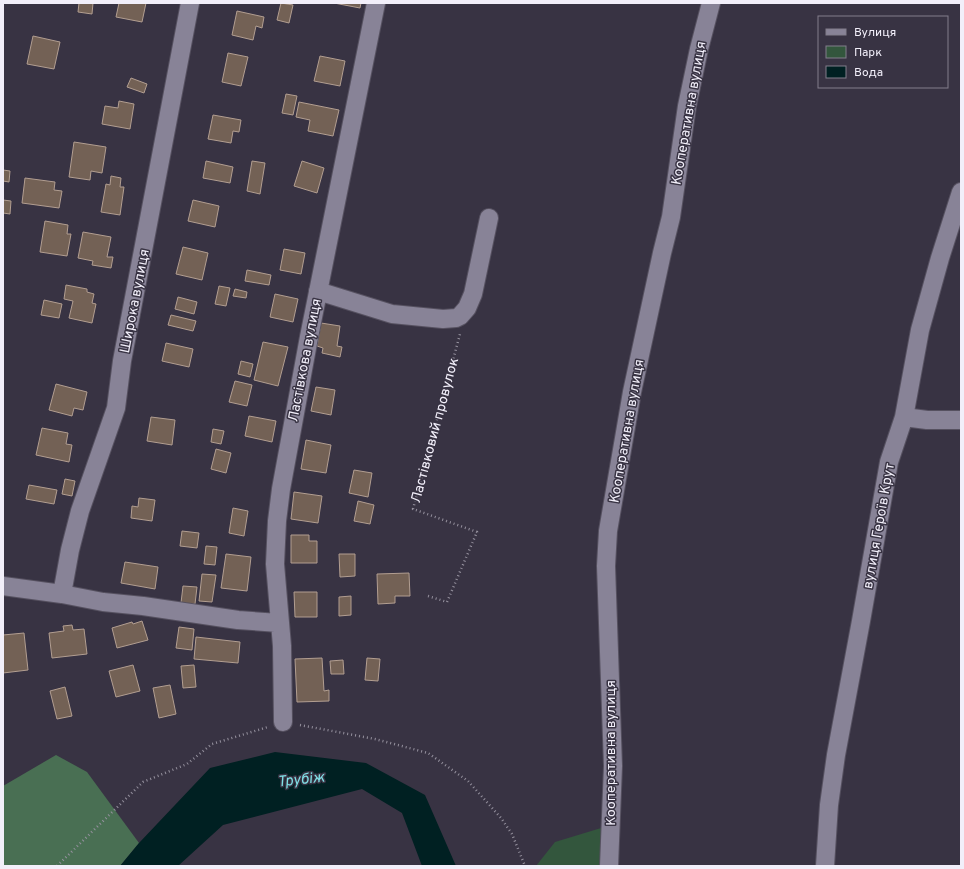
<svg xmlns="http://www.w3.org/2000/svg" width="964" height="869" viewBox="0 0 964 869" font-family="Overpass,sans-serif">
	<style>
		.green { fill: #33563d }
		.forest { fill: #496f53 }
		.water { fill: #002022 }
		.building { fill: #736155; stroke: #b29e91 }
		.lines { fill: none; stroke-linecap: round; stroke-linejoin: round }
		.minor-casing { stroke: #565160; stroke-width: 20 }
		.path { stroke: #95919e; stroke-width: 2.5; stroke-dasharray: 1 3; stroke-linecap: butt }
		.minor { stroke: #888397; stroke-width: 18 }
		.labels { text-anchor: middle; stroke-width: 3; stroke-linejoin: round; paint-order: stroke }
		.street-label { font-size: 14px; fill: #f2effa; stroke: #383343 }
		.water-label { font-size: 15px; font-style: italic; fill: #80e1e7; stroke: #383343 }
	</style>
	<rect width="100%" height="100%" fill="#383343"/>
	<!-- green -->
	<path class="green" d="M611,825L610,866H536L555,842Z"/>
	<!-- forest -->
	<path class="forest" d="M56,755L87,772L139,843L120,866H3V786Z"/>
	<!-- water -->
	<path class="water" d="M275,752L366,763L425,795L456,866H422L402,813L362,789L223,825L178,866H120L139,843L210,768Z"/>
	<!-- building -->
	<path class="building" d="M79,3H93L92,14L78,12Z
		M119,3H146L142,22L116,17Z
		M281,3L293,5L289,23L277,20Z
		M334,3H361L360,8Z
		M237,11L264,17L262,28L256,26L253,40L232,35Z
		M33,36L60,42L54,69L27,64Z
		M228,53L248,57L241,86L222,82Z
		M320,56L345,61L340,86L314,81Z
		M131,78L147,84L144,93L127,87Z
		M286,94L297,96L293,115L282,113Z
		M119,101L134,104L130,129L102,124L105,106L118,108Z
		M299,102L339,110L333,136L308,131L310,120L296,117Z
		M213,115L241,120L239,132L233,131L231,143L208,139Z
		M74,142L106,147L102,173L91,171L90,180L69,177Z
		M206,161L233,167L230,183L203,178Z
		M252,161L265,163L260,194L247,191Z
		M302,161L324,168L317,193L294,186Z
		M3,170L10,171L9,182L3,181Z
		M111,176L121,178L120,187H124L120,215L101,212L106,184L110,185Z
		M25,178L55,182L54,190L62,191L59,208L22,203Z
		M3,200L11,201L10,214L3,213Z
		M193,200L219,206L215,227L188,221Z
		M45,221L68,225L67,234H71L67,256L40,252Z
		M83,232L111,237L107,257H113L111,268L92,265L93,261L78,258Z
		M183,247L208,253L202,280L176,274Z
		M284,249L305,253L301,274L280,270Z
		M247,270L271,275L269,285L245,281Z
		M66,285L87,289V292L94,294L92,303L96,304L92,323L69,318L73,301L64,299Z
		M219,286L230,288L226,306L215,304Z
		M235,289L247,292L246,298L233,296Z
		M275,294L298,299L293,322L270,317Z
		M178,297L197,302L194,314L175,309Z
		M44,300L62,304L59,318L41,315Z
		M171,315L196,321L193,331L168,325Z
		M321,323L340,326L337,346L342,347L340,357L322,353L323,348L317,346Z
		M263,342L288,347L278,386L254,380Z
		M166,343L193,349L189,367L162,361Z
		M241,361L253,364L250,377L238,374Z
		M235,381L252,385L247,406L229,402Z
		M56,384L87,392L83,410L74,408L72,416L49,410Z
		M316,387L335,390L331,415L311,411Z
		M249,416L276,421L272,442L245,436Z
		M151,417L175,420L172,445L147,441Z
		M42,428L68,433L66,444L72,445L69,462L36,455Z
		M213,429L224,431L221,444L211,442Z
		M306,440L331,445L326,473L301,469Z
		M216,449L231,453L226,473L211,469Z
		M354,470L372,473L368,497L349,493Z
		M65,479L75,481L72,496L62,494Z
		M29,485L57,490L54,504L26,499Z
		M294,492L322,496L318,523L291,519Z
		M139,498L155,500L152,521L131,518L132,506L138,507Z
		M358,501L374,505L370,524L354,521Z
		M233,508L248,511L244,536L229,533Z
		M182,531L199,533L197,548L180,546Z
		M291,535H309V541H317V563H291Z
		M206,546L217,547L215,565L204,564Z
		M226,554L251,557L247,591L221,588Z
		M339,554H355V576L340,577Z
		M125,562L158,567L155,589L121,583Z
		M409,573L410,596H395V603L378,604L377,574Z
		M202,574L216,575L212,602L199,601Z
		M183,586L197,587L195,604L181,603Z
		M294,592H317V617H295Z
		M351,596V615L339,616V597Z
		M142,621L148,640L117,648L112,628L132,622L133,624Z
		M72,625L73,630L84,629L87,654L52,658L49,633L64,631L63,626Z
		M179,627L194,629L192,650L176,648Z
		M24,633L28,670L3,673V635Z
		M196,637L240,642L238,663L194,659Z
		M322,658L324,691L329,690V701L297,702L295,659Z
		M367,658L380,659L378,681L365,680Z
		M343,660L344,674H331L330,661Z
		M133,665L140,691L116,697L109,671Z
		M194,665L196,687L183,688L181,666Z
		M170,685L176,714L159,718L153,688Z
		M65,687L72,716L57,719L50,691Z"/>
	<g class="lines">
		<!-- minor casing -->
		<g class="minor-casing">
			<path id="minor" d="M318,291L392,314L443,319L456,318L460,316L467,308L473,294L489,218
				M904,417L927,420H961
				M3,586L62,594L103,602L143,606L238,620L279,623
				M62,594L70,550L80,511L116,408L122,361L190,3
				M283,722L282,646L275,564L277,521L281,489L309,337L376,3
				M609,866L613,766L606,566L608,531L632,392L662,253L671,217L687,106L699,49L711,3
				M825,866L829,805L836,755L861,621L889,462L904,417L920,330L940,258L961,192"/>
		</g>
		<!-- path -->
		<path class="path" d="M428,596L447,602L477,532L413,509L460,334
			M300,725L375,739L428,753L468,781L501,818L512,834L525,866
			M57,866L143,782L187,764L212,744L268,727"/>
		<!-- minor -->
		<use href="#minor" class="minor"/>
	</g>
	<g class="labels">
		<!-- street labels -->
		<g class="street-label">
			<text transform="translate(688 113) rotate(-80)" y="5">Кооперативна вулиця</text>
			<text transform="translate(134 301) rotate(-79)" y="5">Широка вулиця</text>
			<text transform="translate(304 360) rotate(-79)" y="5">Ластівкова вулиця</text>
			<text transform="translate(434 430) rotate(-75)" y="5">Ластівковий провулок</text>
			<text transform="translate(626 431) rotate(-80)" y="5">Кооперативна вулиця</text>
			<text transform="translate(878 526) rotate(-80)" y="5">вулиця Героїв Крут</text>
			<text transform="translate(610 753) rotate(-90)" y="5">Кооперативна вулиця</text>
		</g>
		<!-- water labels -->
		<g class="water-label">
			<text transform="translate(301 779) rotate(-6)" y="5">Трубіж</text>
		</g>
	</g>
	<!-- border -->
	<rect width="964" height="869" fill="none" stroke="#f2effa" stroke-width="8"/>
	<!-- legend -->
	<rect x="818" y="16" width="130" height="72" fill="#383343" stroke="#827e8c"/>
	<rect x="826" y="29" width="20" height="6" fill="#888397" stroke="#827e8c"/>
	<text x="854" y="36" font-size="12" fill="#f2effa">Вулиця</text>
	<rect x="826" y="46" width="20" height="12" fill="#33563d" stroke="#827e8c"/>
	<text x="854" y="56" font-size="12" fill="#f2effa">Парк</text>
	<rect x="826" y="66" width="20" height="12" fill="#002022" stroke="#827e8c"/>
	<text x="854" y="76" font-size="12" fill="#f2effa">Вода</text>
</svg>
